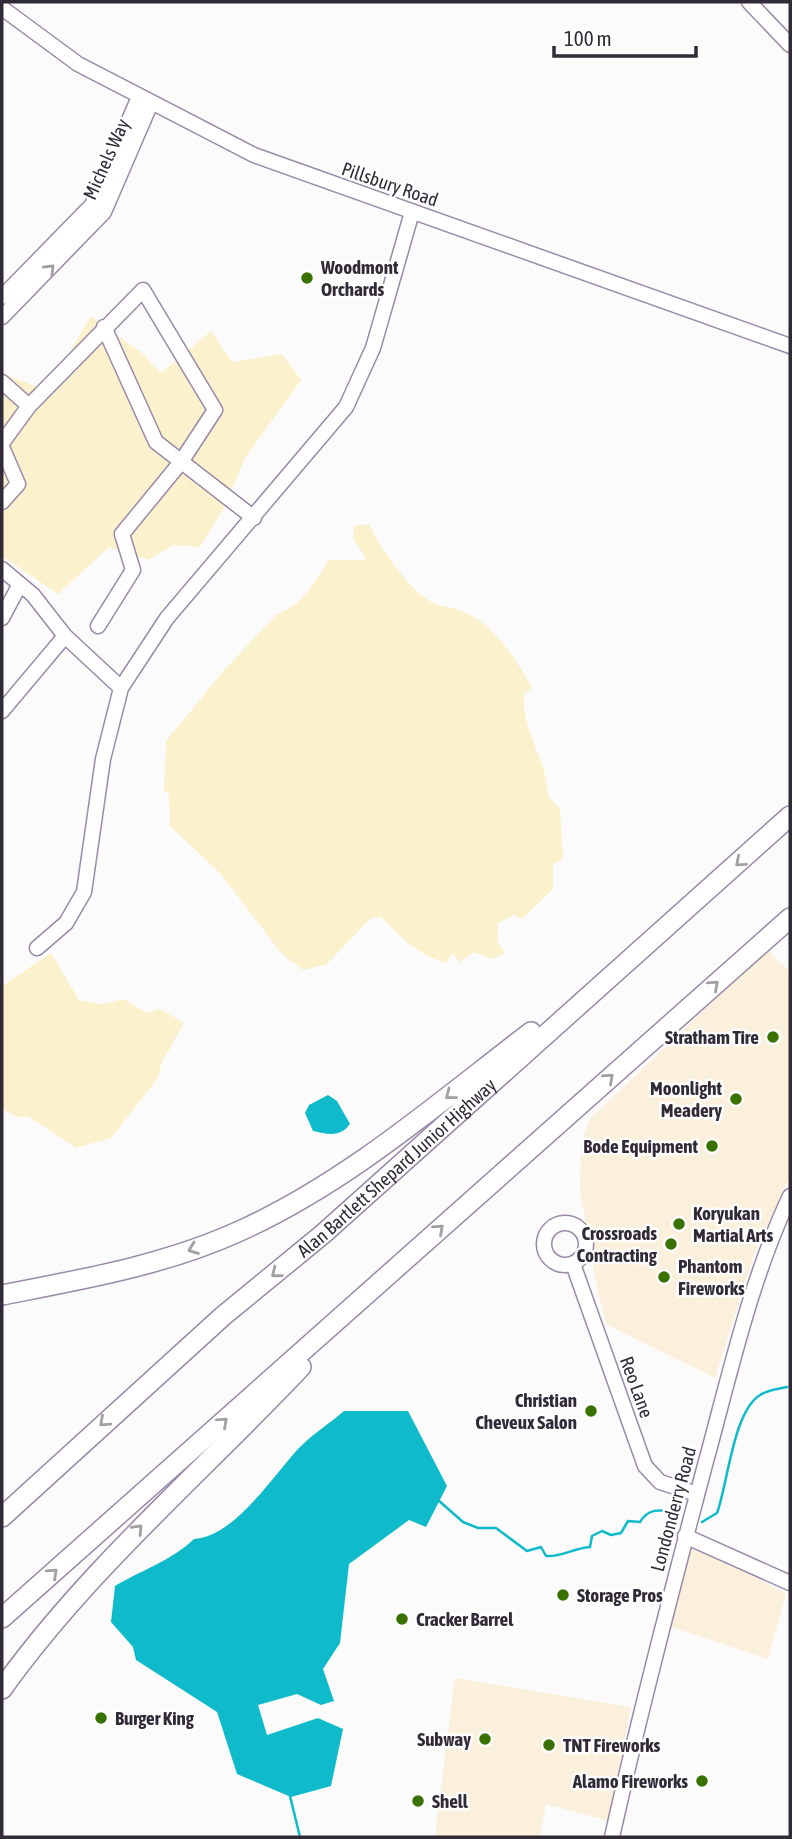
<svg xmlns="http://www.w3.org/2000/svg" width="792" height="1839" viewBox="0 0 792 1839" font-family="'Asap Condensed',sans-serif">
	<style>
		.commercial { fill: #fbf0db }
		.sand { fill: #fbf1cc }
		.water { fill: #0fbbcb }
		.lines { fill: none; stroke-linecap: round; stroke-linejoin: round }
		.stream { stroke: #0fbbcb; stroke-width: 2.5 }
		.minor-casing { stroke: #9a89a8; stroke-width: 17 }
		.highway-casing { stroke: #9a89a8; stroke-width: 22 }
		.minor { stroke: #fff; stroke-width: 14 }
		.highway { stroke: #fff; stroke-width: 19 }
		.oneway { stroke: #a29fa5 }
		.poi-dot { fill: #397200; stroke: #fff; stroke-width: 2.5 }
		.labels { text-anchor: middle; stroke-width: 5; stroke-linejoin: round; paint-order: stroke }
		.street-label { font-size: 19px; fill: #312a37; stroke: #fff }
		.poi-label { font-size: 19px; font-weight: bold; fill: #312a37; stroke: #fff; text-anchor: start }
	</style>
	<rect width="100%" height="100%" fill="#fbfbfb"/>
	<!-- commercial -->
	<path class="commercial" d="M767,950L790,971V1176L755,1252L715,1378L606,1324L595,1278L580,1190L581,1142L590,1119Z
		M691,1549L713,1556L786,1593L768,1659L671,1627Z
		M455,1678L631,1707L609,1821L546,1804L540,1837H435Z"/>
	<!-- sand -->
	<path class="sand" d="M91,316L143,354L161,373L211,331L232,362L282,354L301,380L245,458L225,506L200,547L174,545L148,560L109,547L58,594L2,556V376L4,374L40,388L52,382Z
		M369,524C380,548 406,585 428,600C437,607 453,607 464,612C493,624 518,661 532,688L524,694C521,731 548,761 548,796L560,809L563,858L553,865V889L522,919L514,915L498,923V943L506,953L491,959L474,952L460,962L452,953L447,963C418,956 401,937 381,917L371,918L327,964L303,970L281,953L220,873L170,826L169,795L164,791L166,741L225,669L277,614C301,607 316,580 329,560H367L353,538L354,526Z
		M51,953L79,1000L101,1004L123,999L147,1013L160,1009L184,1023L161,1064L158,1078L111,1138L76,1148L28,1116L16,1117L2,1108V986Z"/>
	<!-- water -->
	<path class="water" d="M328,1095L337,1101L350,1124C340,1138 327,1134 313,1131L305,1113L309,1105Z
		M344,1411H408L447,1486L426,1527L409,1520L349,1564L340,1643L323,1669L334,1701L321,1705L297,1694L258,1705L267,1735L318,1718L343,1729L331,1786L291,1797L237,1774L217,1712L136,1660L133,1647L111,1622L115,1586C142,1570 172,1560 194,1539C234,1537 273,1476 298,1449C311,1435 329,1424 344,1411Z"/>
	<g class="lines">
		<!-- stream -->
		<path class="stream" d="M438,1500L463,1522L478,1528H496L527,1551L541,1547L546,1556C562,1557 574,1548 590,1547L592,1536L602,1531L611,1535L621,1533L628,1521L640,1522C649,1507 661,1510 676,1512
			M702,1522L717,1513C728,1483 733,1412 760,1395C767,1390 778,1389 787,1387
			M290,1796L300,1837"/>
		<!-- minor casing -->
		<g class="minor-casing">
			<path id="minor" d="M749,2L790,45
				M2,8L78,64L254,155L790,346
				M2,297L92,205L139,97
				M2,317L104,212L151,103
				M104,327L156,442L254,518
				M2,382L29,406
				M2,443L29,406L143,290L215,410L181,462L122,534L133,570L98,626
				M2,447L18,484L2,502
				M2,569L33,595L65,636L121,688
				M2,618L20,584
				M2,711L65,636
				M37,948L66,923L84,892L103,759L121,688L167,618L346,407L373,348L412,212
				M544 1244a21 21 0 1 1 42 0a21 21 0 1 1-42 0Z
				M573,1264L645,1466L660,1482L697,1494
				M685,1536L790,1583
				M612,1837C640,1712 672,1589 705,1465C730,1374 750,1281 790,1196"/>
		</g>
		<!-- highway casing -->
		<g class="highway-casing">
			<g id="highway">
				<path d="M2,1295C84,1279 166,1265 242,1230C349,1181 438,1103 531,1032"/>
				<path id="s1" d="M2,1517L223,1316L323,1234L790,816"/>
				<path d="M2,1618L790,918"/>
				<path d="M2,1689C88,1569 200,1474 301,1367"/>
			</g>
		</g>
		<!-- minor -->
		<use href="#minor" class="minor"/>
		<!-- highway -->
		<use href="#highway" class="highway"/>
	</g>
	<!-- one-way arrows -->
	<defs><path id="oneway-chevron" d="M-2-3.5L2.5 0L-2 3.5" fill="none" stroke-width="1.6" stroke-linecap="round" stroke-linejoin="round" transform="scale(1.75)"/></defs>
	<g class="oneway">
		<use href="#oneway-chevron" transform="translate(50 269) rotate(-45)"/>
		<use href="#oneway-chevron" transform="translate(740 862) rotate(139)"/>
		<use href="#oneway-chevron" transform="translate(714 985) rotate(-42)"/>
		<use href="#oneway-chevron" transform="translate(609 1078) rotate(-42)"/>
		<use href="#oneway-chevron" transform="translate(450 1095) rotate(142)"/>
		<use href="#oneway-chevron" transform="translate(439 1229) rotate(-42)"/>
		<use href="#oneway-chevron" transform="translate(193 1249) rotate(159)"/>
		<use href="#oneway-chevron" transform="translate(276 1273) rotate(141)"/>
		<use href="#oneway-chevron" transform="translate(104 1422) rotate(138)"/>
		<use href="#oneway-chevron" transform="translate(223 1422) rotate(-42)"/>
		<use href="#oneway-chevron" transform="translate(138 1529) rotate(-47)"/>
		<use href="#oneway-chevron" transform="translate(53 1573) rotate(-42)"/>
	</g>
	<!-- markers -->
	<g class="poi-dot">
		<circle cx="307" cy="278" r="7"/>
		<circle cx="773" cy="1037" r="7"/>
		<circle cx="736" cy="1099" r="7"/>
		<circle cx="712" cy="1146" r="7"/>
		<circle cx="679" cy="1224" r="7"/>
		<circle cx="671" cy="1244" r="7"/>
		<circle cx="664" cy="1277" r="7"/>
		<circle cx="591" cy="1411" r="7"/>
		<circle cx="563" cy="1595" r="7"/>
		<circle cx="402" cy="1619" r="7"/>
		<circle cx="101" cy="1718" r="7"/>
		<circle cx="485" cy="1739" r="7"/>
		<circle cx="549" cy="1745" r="7"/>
		<circle cx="702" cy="1781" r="7"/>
		<circle cx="418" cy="1801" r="7"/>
	</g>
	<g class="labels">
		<!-- street labels -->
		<g class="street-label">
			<text transform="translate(106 159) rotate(-66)" y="7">Michels Way</text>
			<text transform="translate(390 184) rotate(19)" y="7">Pillsbury Road</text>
			<text dy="7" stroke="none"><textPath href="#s1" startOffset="527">Alan Bartlett Shepard Junior Highway</textPath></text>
			<text transform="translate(637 1387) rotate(70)" y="7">Reo Lane</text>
			<text transform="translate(673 1509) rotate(-75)" y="7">Londonderry Road</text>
		</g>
		<!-- poi labels -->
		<g class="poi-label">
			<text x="321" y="274">Woodmont<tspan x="321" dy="22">Orchards</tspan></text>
			<text x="759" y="1044" text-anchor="end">Stratham Tire</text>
			<text x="722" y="1095" text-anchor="end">Moonlight<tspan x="722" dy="22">Meadery</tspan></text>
			<text x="698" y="1153" text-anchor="end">Bode Equipment</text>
			<text x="693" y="1220">Koryukan<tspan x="693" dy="22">Martial Arts</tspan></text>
			<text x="657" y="1240" text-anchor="end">Crossroads<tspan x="657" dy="22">Contracting</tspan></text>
			<text x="678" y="1273">Phantom<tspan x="678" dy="22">Fireworks</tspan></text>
			<text x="577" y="1407" text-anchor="end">Christian<tspan x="577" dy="22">Cheveux Salon</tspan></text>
			<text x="577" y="1602">Storage Pros</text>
			<text x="416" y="1626">Cracker Barrel</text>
			<text x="115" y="1725">Burger King</text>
			<text x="471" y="1746" text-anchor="end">Subway</text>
			<text x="563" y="1752">TNT Fireworks</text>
			<text x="688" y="1788" text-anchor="end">Alamo Fireworks</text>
			<text x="432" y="1808">Shell</text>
		</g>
	</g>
	<!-- border -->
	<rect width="792" height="1839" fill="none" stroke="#312a37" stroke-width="7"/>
	<!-- scale -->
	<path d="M554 46v10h142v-10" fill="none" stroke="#312a37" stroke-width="3.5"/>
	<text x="564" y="46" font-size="21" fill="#312a37" stroke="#ffffff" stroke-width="5" paint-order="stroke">100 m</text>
</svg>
